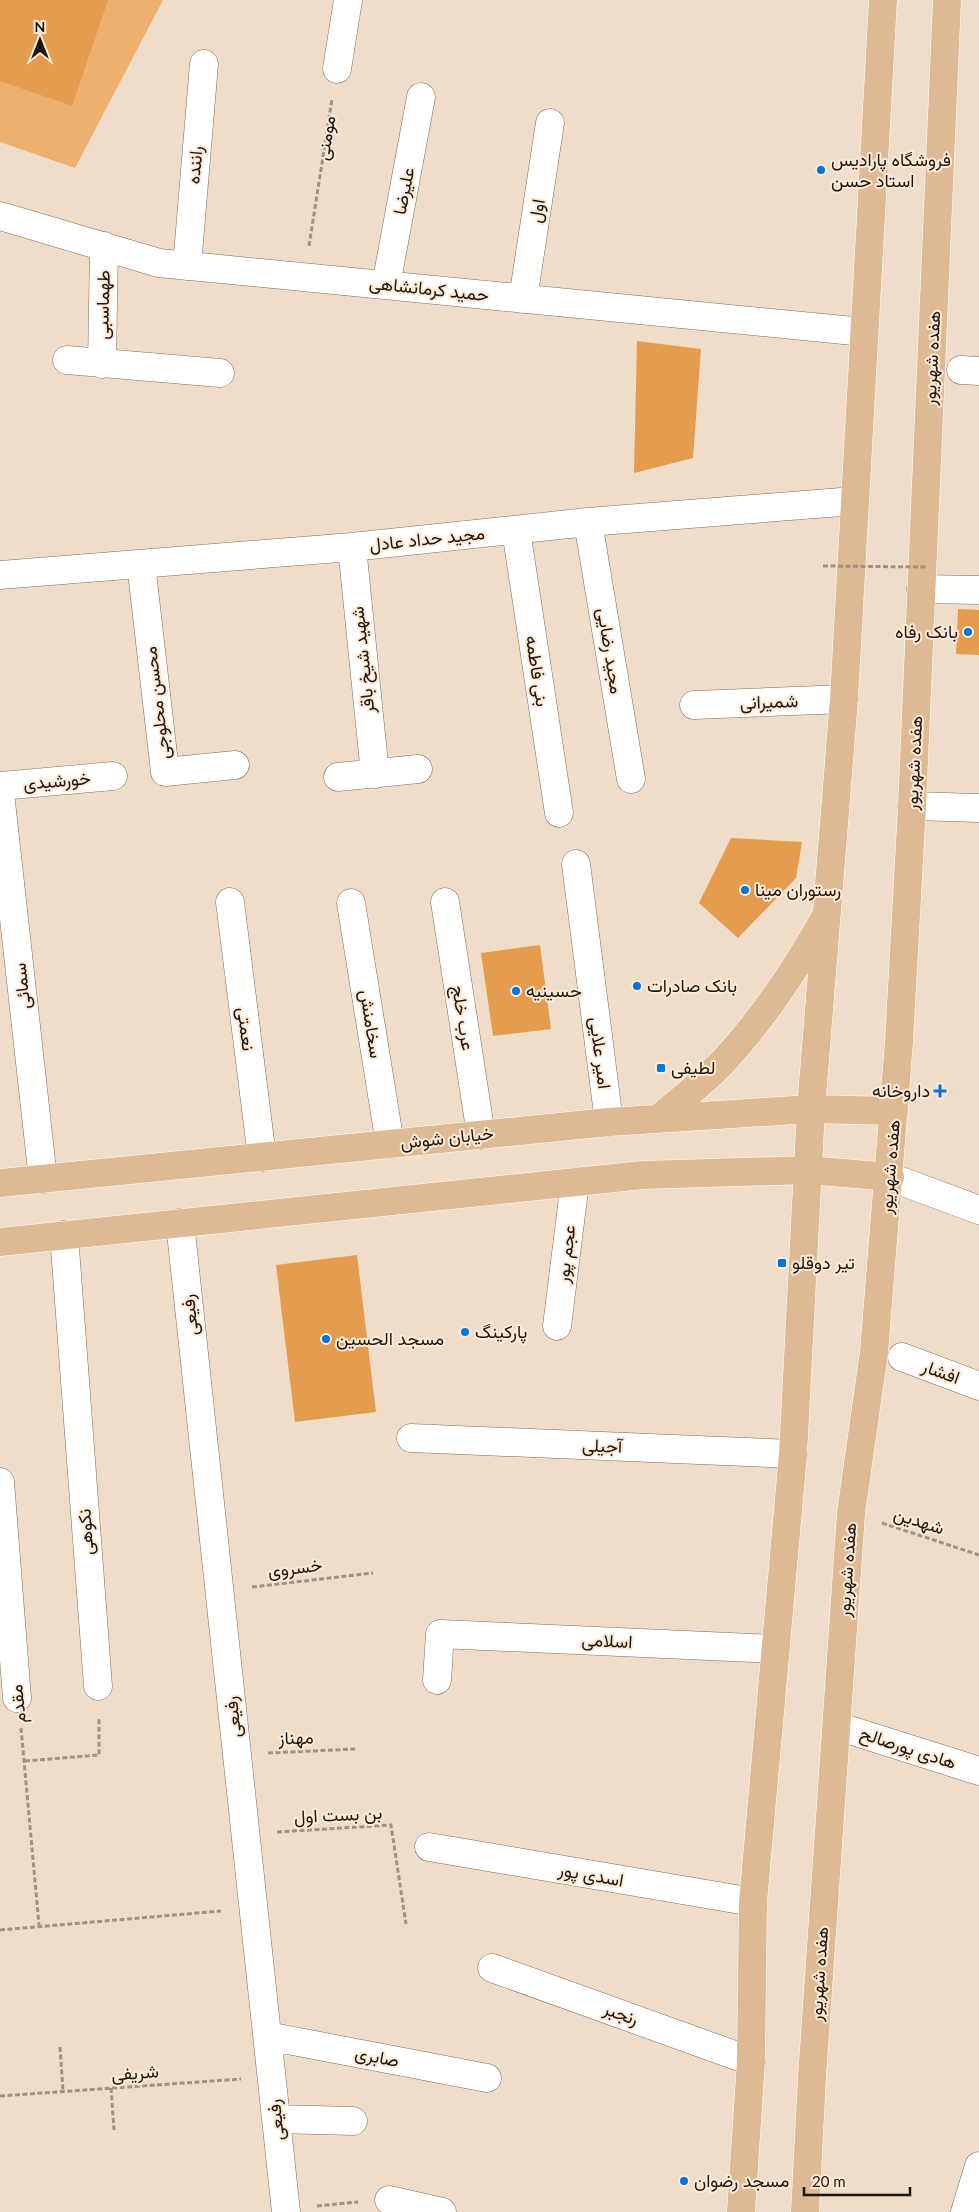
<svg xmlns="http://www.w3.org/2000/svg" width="979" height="2212" viewBox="0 0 979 2212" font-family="Lato,Vazirmatn,sans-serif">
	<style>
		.green { fill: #eeb06e }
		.building { fill: #e49d4f }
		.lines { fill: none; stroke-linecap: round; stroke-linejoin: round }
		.minor-casing { stroke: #7e6d5c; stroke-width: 29 }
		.major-casing { stroke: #fff; stroke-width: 29 }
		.path { stroke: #a19384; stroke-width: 3; stroke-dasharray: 5 2.5; stroke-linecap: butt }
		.minor { stroke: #fff; stroke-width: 28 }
		.major { stroke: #ddb994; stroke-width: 28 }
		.path-bridge { stroke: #a19384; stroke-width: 3; stroke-dasharray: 5 2.5; stroke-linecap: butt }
		.poi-dot { fill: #0076dd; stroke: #feead6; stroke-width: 2 }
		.labels { text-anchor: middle; stroke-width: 4; stroke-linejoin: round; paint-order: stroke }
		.street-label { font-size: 18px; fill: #1c150e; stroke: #feead6 }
		.poi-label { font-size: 18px; fill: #1c150e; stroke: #feead6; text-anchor: start }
	</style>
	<rect width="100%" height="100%" fill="#f0ddc9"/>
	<!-- green -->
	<path class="green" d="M0,0H163L75,168L0,142Z"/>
	<!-- building -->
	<path class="building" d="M0,0H108L72,106L0,81Z
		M637,341L701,349L693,458L634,473Z
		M958,609L979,610V655L956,654Z
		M731,838L802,842L796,878L738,938L699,903Z
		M540,945L551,1029L493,1036L481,953Z
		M357,1255L376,1412L295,1422L276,1265Z"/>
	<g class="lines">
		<!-- minor casing -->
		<g class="minor-casing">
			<path id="minor" d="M337,69L348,0
				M0,216L159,263L864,332
				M187,266L204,64
				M386,285L421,97
				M523,299L550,123
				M67,360L220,373
				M102,364L104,246
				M961,370L979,371
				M588,522L631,779
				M516,530L559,813
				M352,547L375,774
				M141,564L165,772L235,765
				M0,575L352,547L588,522L854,501
				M921,589L979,590
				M694,705L844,699
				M338,777L418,769
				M0,786L113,776
				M0,793L43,1179
				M912,806L979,808
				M576,864L609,1122
				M230,902L262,1157
				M445,902L481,1135
				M351,903L390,1144
				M890,1177L979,1210
				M180,1223L286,2212
				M64,1235L98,1686
				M557,1326L575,1182
				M902,1357L979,1386
				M411,1438L793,1454
				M0,1482L17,1698
				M437,1680L440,1634L775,1649
				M837,1726L979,1771
				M429,1847L753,1902
				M492,1968L751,2061
				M267,2036L487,2078
				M276,2119L353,2121
				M389,2200L442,2212
				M965,2212L979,2166"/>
		</g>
		<!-- major casing -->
		<g class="major-casing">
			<path id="major" d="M659,1118C683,1098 709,1078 730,1054C767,1013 797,967 824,919
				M0,1183L609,1122L811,1109L894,1111
				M0,1242L643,1175L808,1170L890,1177
				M741,2212L751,2061L753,1902L793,1454L811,1109L844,699L883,0
				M805,2212L812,2077L851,1513L874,1352L899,1042L912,806L947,0"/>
		</g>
		<!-- path -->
		<path class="path" d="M309,246L332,99
			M882,1523L979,1555
			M252,1587L373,1573
			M21,1728L39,1925
			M268,1753L355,1749
			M25,1761L99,1755V1718
			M277,1832L391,1825L406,1924
			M0,1930L221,1911
			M60,2047L63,2091
			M111,2088L114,2130
			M0,2096L241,2079
			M317,2206L358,2202"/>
		<!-- minor -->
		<use href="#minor" class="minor"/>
		<!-- major -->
		<use href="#major" class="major"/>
		<!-- path-bridge -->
		<path class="path-bridge" d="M823,566L926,567"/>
	</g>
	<!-- markers -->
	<g class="poi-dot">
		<circle cx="821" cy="170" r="5"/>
		<circle cx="968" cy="632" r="5"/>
		<circle cx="745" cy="890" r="5"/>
		<circle cx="637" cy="986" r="5"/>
		<circle cx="516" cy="991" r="5"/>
		<rect x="656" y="1063" width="10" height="10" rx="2.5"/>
		<path d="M937.5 1083.5h5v5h5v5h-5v5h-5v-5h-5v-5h5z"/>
		<rect x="777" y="1258" width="10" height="10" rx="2.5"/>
		<circle cx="465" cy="1332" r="5"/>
		<circle cx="326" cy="1339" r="5"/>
		<circle cx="684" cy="2181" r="5"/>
	</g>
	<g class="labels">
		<!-- street labels -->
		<g class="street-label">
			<text transform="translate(326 138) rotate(-81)" y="6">مومنی</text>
			<text transform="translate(195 165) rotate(-85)" y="6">راننده</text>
			<text transform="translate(404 191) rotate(-79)" y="6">علیرضا</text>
			<text transform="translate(537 211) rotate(-81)" y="6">اول</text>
			<text transform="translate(429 289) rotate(6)" y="6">حمید کرمانشاهی</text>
			<text transform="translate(103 305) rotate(-89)" y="6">طهماسبی</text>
			<text transform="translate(932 358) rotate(-87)" y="6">هفده شهریور</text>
			<text transform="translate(427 539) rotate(-6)" y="6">مجید حداد عادل</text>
			<text transform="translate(610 651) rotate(81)" y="6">مجید رضایی</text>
			<text transform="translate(363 660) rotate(-96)" y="6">شهید شیخ باقر</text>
			<text transform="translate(537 671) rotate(81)" y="6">بنی فاطمه</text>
			<text transform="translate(769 702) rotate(-2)" y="6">شمیرانی</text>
			<text transform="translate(157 703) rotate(-97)" y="6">محسن محلوجی</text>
			<text transform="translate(914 763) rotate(-87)" y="6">هفده شهریور</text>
			<text transform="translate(57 781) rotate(-5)" y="6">خورشیدی</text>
			<text transform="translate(22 986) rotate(-96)" y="6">سمائی</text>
			<text transform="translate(463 1018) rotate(81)" y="6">عرب خلج</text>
			<text transform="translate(371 1024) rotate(81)" y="6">سخامنش</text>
			<text transform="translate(246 1029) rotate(83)" y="6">نعمتی</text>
			<text transform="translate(600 1053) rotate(83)" y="6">امیر علایی</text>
			<text transform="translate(447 1138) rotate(-6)" y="6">خیابان شوش</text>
			<text transform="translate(890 1167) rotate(-85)" y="6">هفده شهریور</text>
			<text transform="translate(566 1254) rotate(-83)" y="6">عجم پور</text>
			<text transform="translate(190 1315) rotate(-96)" y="6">رفیعی</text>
			<text transform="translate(941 1372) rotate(20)" y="6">افشار</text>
			<text transform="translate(602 1446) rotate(2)" y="6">آجیلی</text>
			<text transform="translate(919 1521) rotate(18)" y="6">شهدین</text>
			<text transform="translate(86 1532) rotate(-94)" y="6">نکوهی</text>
			<text transform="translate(295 1568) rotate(-7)" y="6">خسروی</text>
			<text transform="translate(847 1570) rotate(-86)" y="6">هفده شهریور</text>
			<text transform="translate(607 1641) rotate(3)" y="6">اسلامی</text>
			<text transform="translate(18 1704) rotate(-96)" y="6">مقدم</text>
			<text transform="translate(233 1717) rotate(-96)" y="6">رفیعی</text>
			<text transform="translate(296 1738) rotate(-2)" y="6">مهناز</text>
			<text transform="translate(908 1748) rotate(18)" y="6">هادی پورصالح</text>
			<text transform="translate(338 1815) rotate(-3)" y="6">بن بست اول</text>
			<text transform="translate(591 1875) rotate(10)" y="6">اسدی پور</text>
			<text transform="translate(819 1974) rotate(-86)" y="6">هفده شهریور</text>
			<text transform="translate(621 2014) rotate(20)" y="6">رنجبر</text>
			<text transform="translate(377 2057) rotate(11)" y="6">صابری</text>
			<text transform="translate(135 2073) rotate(-4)" y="6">شریفی</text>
			<text transform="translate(276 2120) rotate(-96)" y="6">رفیعی</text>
		</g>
		<!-- poi labels -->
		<g class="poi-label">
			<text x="831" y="166">فروشگاه پارادیس<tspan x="831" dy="21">استاد حسن</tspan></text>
			<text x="958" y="638" text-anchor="end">بانک رفاه</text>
			<text x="755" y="896">رستوران مینا</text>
			<text x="647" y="992">بانک صادرات</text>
			<text x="526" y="997">حسینیه</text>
			<text x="671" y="1074">لطیفی</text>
			<text x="930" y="1097" text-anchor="end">داروخانه</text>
			<text x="792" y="1269">تیر دوقلو</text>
			<text x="475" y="1338">پارکینگ</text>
			<text x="336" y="1345">مسجد الحسین</text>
			<text x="694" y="2187">مسجد رضوان</text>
		</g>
	</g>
	<!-- north arrow -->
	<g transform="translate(40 40)" stroke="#feead6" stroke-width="4" paint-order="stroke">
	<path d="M0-4L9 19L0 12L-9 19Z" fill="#1c150e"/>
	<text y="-8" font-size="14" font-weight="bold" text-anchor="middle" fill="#1c150e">N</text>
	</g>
	<!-- scale -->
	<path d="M804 2187v8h106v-8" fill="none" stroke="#1c150e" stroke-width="2.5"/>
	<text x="812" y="2187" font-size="15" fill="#1c150e" stroke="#feead6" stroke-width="4" paint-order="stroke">20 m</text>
</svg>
